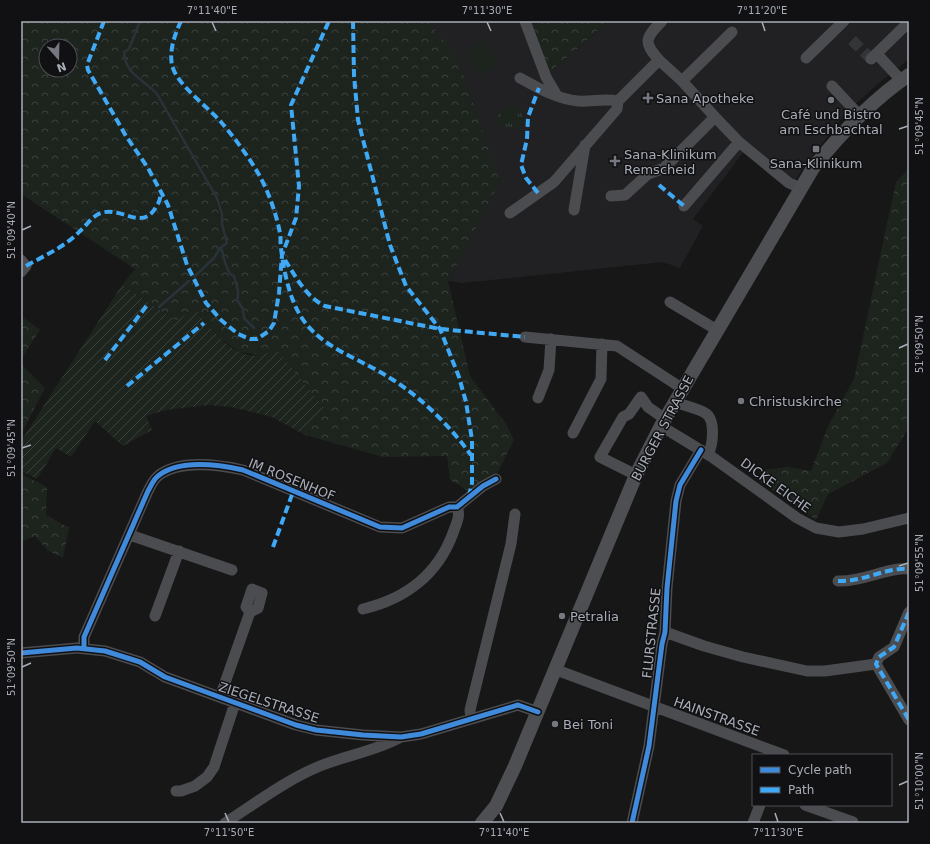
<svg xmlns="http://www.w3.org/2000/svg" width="930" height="844" viewBox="0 0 930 844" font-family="'DejaVu Sans',sans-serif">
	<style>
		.built { fill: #212123 }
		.grass { fill: url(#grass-tufts) }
		.forest { fill: url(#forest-crowns); fill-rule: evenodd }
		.garden { fill: url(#garden-furrows) }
		.pitch { fill: #1d241e }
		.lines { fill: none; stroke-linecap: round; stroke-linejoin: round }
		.stream { stroke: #2a3239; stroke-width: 2.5 }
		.minor-tunnel { stroke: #343537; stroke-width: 11; stroke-dasharray: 11 5.5; stroke-linecap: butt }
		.minor { stroke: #4b4c50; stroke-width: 11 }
		.major { stroke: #4d4f52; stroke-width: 14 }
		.quiet { stroke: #3fa9f5; stroke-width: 4; stroke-dasharray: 8 4; stroke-linecap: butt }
		.cycleway-casing { stroke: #111113; stroke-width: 8 }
		.cycleway { stroke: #408adc; stroke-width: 5 }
		.ticks { fill: none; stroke: #a8adb8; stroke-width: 1.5 }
		.poi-dot { fill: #757880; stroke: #111113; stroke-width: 1.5 }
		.labels { text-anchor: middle; stroke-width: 3; stroke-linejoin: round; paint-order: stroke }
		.poi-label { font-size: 13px; fill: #a8adb8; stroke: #111113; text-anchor: start }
		.street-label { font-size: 13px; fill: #a8adb8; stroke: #111113 }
		.neatline { fill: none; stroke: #a8adb8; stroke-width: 1.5 }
		.ticks-label { font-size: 10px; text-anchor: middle; fill: #a8adb8 }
	</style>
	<defs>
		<pattern id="grass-tufts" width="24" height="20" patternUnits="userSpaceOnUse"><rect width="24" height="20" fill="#1d241e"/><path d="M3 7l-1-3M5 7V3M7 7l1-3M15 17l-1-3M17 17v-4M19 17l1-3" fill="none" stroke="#3b413d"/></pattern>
		<pattern id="forest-crowns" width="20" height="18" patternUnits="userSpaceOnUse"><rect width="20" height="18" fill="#1d241e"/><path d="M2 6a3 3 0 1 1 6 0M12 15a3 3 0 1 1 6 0" fill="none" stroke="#3b413d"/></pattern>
		<pattern id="garden-furrows" width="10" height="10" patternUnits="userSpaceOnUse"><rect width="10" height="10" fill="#1d241e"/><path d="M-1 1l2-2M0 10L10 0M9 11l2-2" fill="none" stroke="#3b413d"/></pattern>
	</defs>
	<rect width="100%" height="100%" fill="#171717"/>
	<!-- built -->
	<path class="built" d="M427,21H530L549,73L609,21H909V59L880,82L845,114L801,171L791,188L745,150L693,219L703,226L680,268L663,262L463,283L448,281L500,181Z"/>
	<!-- grass -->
	<path class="grass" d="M519,106L526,123L510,131L496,123C498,110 506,107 519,106Z"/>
	<!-- forest -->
	<path class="forest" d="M21,21H427L457,56L500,182L448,281L470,376L506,424L514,440L495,478L470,492L450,480L447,456L383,457L305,435L325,409L260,355L240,352L220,338L195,309L176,321L122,285L135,269L21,194ZM46,46H70V70H46Z
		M530,21H609L549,73Z
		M909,169V427L887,463L828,494L816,520L756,479L763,470L788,467L811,471L828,426L854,379L896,182Z
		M24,318L40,330L21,359V321Z
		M21,364L45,388L21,434Z
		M21,474L47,487L46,515L69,528L63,558L47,550L35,536L21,542Z"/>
	<!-- garden -->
	<path class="garden" d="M122,285L176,321L195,309C211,327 232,360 261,355C266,354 271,351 276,349L325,409L305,435L272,417L231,407L210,405L166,410L146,416L152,430L123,446L95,421L71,457L56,448L37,479L21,471V441Z"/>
	<!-- pitch -->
	<path class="pitch" d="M485,40L500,64L480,77L465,52Z"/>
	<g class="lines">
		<!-- stream -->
		<path class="stream" d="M140,21L129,49L124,52C125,75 144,79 157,94L217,198L222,214V224L227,243L220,248L214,258L194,277
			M220,248L222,250L225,263L230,274L234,276C236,285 240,291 237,300L243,309L244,318L254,328
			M159,307L189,281"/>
		<!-- minor-tunnel -->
		<path class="minor-tunnel" d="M852,40L871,59"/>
		<!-- minor -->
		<path class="minor" d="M525,21L546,77L556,94
			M877,54L901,80
			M806,58L844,21
			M871,59L909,22
			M659,60C643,42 645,38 662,21
			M520,78C538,88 557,99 578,101C591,102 605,98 618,101L659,60L682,81
			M832,86L860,116
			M715,117L682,81L732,32
			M611,196L625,195L648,174L664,168L715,117L739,142
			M684,206L739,142L789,183L801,188
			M574,210L585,145
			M510,213L554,182L617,109L618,101
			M21,260L26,266L21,272
			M670,302L717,330
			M525,337L617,346L683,389
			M538,398L549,370L551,339
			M675,402C682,405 699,409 705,413C716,419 713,445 708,454
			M661,426L712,457L797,518L816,528L839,532L863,529L909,518
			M573,433L601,379L602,344
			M636,475L600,457L623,417L629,414L641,397L648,407L665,419
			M130,535L232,570
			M838,581C864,582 886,567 909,569
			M363,609C406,599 438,574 453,533C456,524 461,516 457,507
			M155,616L179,551
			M665,632L704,646L743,657L807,671H825L876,664
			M84,648V637L148,491C151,486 153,480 158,476C179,459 220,465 243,470L380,527L402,528L449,507H457L483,486L496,479
			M21,653L77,648L105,651L140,662L165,677L296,725L316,730L363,735L401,737L421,734L518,705L538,712
			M876,664L909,720
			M876,664L879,657L894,647L909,612
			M554,669L784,755
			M220,697L250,612L258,608L262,593L252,589L246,607L250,612
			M471,719L470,710L511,544L515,514
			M176,791H181L195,786L207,777L214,767L235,703
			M805,805L853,822
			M225,823C256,803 286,780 320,766C347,755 376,751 401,737
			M632,823L649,746L662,644L665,632L667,588L676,501L680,485L701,450
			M753,823L760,805"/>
		<!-- major -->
		<path class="major" d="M482,823L496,806L515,766L636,475L661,426L813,168C841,133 872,100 909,75"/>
		<!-- quiet -->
		<path class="quiet" d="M104,21L87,65L88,70L126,136L148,168L168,205L187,265L206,303L221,320L238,334L250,339H257L269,331L274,323L279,293L282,255L296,218L299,186L291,105L329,21
			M181,21C175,34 169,50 172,65C176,84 207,106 221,122C234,137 248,156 258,173C268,190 276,213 280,233C281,238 280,243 281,248C284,272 290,305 307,325C329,351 363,360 390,378C422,398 449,425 471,455
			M353,21L354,75L358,120L390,245L406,286L440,329L459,377L466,402L472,440V483L469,496
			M659,185L684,206
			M538,193L526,178L521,165L527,139L528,117L539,88
			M285,260C296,277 306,297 325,306L440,329L525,337
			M26,266C45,255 65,247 80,231C87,225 92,216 101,213C122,206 142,232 156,207C159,203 161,198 160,193
			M105,360L148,304
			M127,386L204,323
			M273,547L293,492
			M838,581C864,582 886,567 909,569
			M909,612L894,647L879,657L876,664L909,720"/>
		<!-- cycleway casing -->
		<g class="cycleway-casing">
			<path id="cycleway" d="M84,648V637L148,491C151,486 153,480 158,476C179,459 220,465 243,470L380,527L402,528L449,507H457L483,486L496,479
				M21,653L77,648L105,651L140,662L165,677L296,725L316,730L363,735L401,737L421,734L518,705L538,712
				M632,823L649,746L662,644L665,632L667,588L676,501L680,485L701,450"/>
		</g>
		<!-- cycleway -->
		<use href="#cycleway" class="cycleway"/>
	</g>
	<!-- ticks -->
	<path class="ticks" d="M212,22L216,31M487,22L491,31M762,22L765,31M899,129L908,126M22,230L31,226M899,348L908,344M22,448L31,445M899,566L908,563M22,667L31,663M899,785L908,781M225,813L229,822M500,813L504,822M775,813L778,822"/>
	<!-- markers -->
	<g class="poi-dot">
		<path d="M646 92h4v4h4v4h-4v4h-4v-4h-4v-4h4z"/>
		<circle cx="831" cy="100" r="4"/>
		<rect x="812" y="145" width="8" height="8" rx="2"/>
		<path d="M613 155h4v4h4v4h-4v4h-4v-4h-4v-4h4z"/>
		<circle cx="741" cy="401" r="4"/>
		<circle cx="562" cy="616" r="4"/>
		<circle cx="555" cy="724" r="4"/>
	</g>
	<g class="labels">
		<!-- poi labels -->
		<g class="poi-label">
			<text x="656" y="103">Sana Apotheke</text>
			<text x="831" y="119" text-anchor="middle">Café und Bistro<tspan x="831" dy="15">am Eschbachtal</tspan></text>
			<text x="624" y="159">Sana-Klinikum<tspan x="624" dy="15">Remscheid</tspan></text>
			<text x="816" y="168" text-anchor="middle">Sana-Klinikum</text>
			<text x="749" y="406">Christuskirche</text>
			<text x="570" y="621">Petralia</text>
			<text x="563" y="729">Bei Toni</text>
		</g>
		<!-- street labels -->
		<g class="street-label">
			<text transform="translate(662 428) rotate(-62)" y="5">BURGER STRASSE</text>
			<text transform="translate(292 479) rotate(22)" y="5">IM ROSENHOF</text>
			<text transform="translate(776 485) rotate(36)" y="5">DICKE EICHE</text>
			<text transform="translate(651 633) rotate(-84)" y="5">FLURSTRASSE</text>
			<text transform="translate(269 702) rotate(18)" y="5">ZIEGELSTRASSE</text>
			<text transform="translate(717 716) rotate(20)" y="5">HAINSTRASSE</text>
		</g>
	</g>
	<!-- border -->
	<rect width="930" height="844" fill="none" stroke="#111113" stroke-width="44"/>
	<!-- legend -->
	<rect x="752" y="754" width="140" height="52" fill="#111113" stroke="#4d4f55"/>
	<rect x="760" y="767" width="20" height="6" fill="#408adc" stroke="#4d4f55"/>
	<text x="788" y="774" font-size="12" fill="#a8adb8">Cycle path</text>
	<rect x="760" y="787" width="20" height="6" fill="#3fa9f5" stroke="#4d4f55"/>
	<text x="788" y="794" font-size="12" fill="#a8adb8">Path</text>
	<!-- north arrow -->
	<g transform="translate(58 58) rotate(160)"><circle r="19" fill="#111113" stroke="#4d4f55"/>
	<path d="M0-3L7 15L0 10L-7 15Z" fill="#757880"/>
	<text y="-6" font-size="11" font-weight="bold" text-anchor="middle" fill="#a8adb8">N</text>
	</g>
	<rect x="22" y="22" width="886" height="800" class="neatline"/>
	<g class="ticks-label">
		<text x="212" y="14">7°11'40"E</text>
		<text x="487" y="14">7°11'30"E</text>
		<text x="762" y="14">7°11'20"E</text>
		<text transform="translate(919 126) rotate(-90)" y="4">51°09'45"N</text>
		<text transform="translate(11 230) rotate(-90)" y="4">51°09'40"N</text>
		<text transform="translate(919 344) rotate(-90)" y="4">51°09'50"N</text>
		<text transform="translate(11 448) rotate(-90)" y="4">51°09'45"N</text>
		<text transform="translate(919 563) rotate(-90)" y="4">51°09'55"N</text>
		<text transform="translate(11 667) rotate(-90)" y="4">51°09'50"N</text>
		<text transform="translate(919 781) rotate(-90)" y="4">51°10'00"N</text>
		<text x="229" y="836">7°11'50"E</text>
		<text x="504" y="836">7°11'40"E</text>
		<text x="778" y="836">7°11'30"E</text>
	</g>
</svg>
